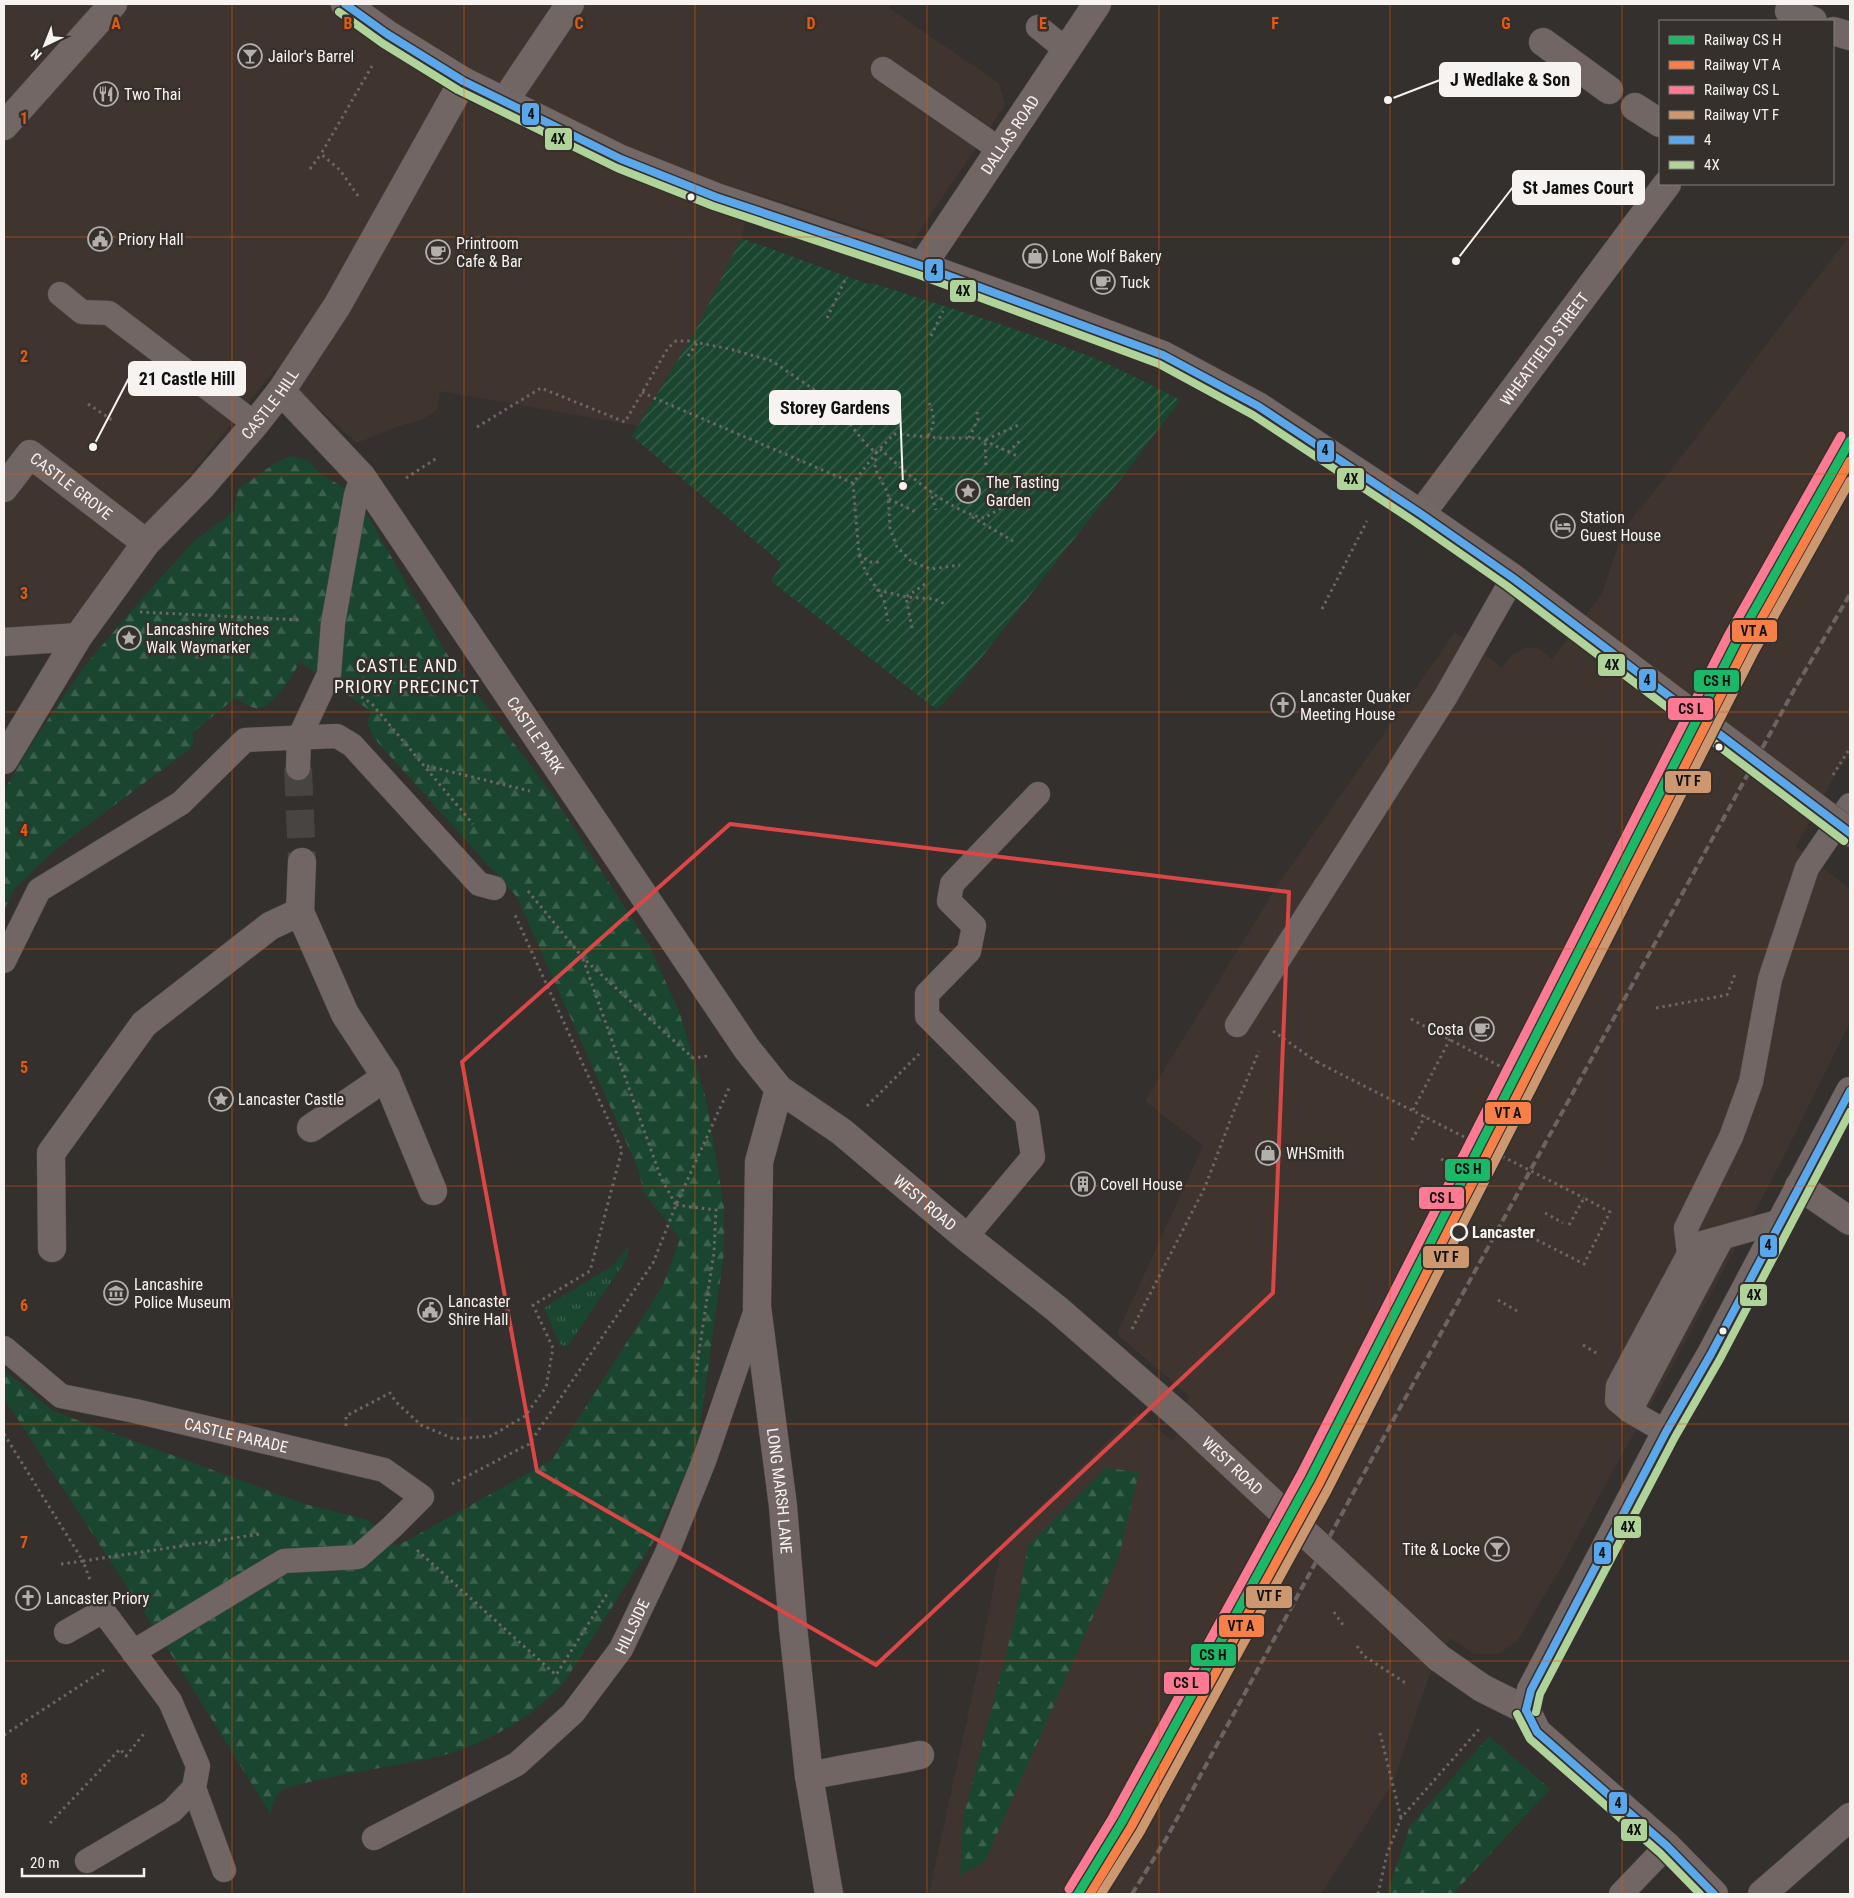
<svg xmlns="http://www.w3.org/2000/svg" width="1854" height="1898" viewBox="0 0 1854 1898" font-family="'Roboto Condensed',sans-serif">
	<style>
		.built { fill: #3f352e }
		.grass { fill: url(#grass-tufts) }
		.forest { fill: url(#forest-firs) }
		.garden { fill: url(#garden-furrows) }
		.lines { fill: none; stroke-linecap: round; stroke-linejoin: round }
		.street-tunnel { stroke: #474441; stroke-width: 28; stroke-dasharray: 28 14; stroke-linecap: butt }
		.lane-casing { stroke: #4e4b4a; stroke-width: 25 }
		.street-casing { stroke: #4e4b4a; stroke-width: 29 }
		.secondary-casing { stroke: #4e4b4a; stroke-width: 29 }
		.primary-casing { stroke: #4e4b4a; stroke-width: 29 }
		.path { stroke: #6e6664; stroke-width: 3; stroke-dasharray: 2.5 4; stroke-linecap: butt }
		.lane { stroke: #716664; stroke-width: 24 }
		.street { stroke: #716664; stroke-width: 28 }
		.secondary { stroke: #746866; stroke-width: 28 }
		.primary { stroke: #726764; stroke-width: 28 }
		.rail { stroke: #6a6563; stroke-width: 4; stroke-dasharray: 8 4; stroke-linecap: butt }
		.street-bridge-casing { stroke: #4e4b4a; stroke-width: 29; stroke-linecap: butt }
		.secondary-bridge-casing { stroke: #4e4b4a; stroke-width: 29; stroke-linecap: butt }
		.path-bridge { stroke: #6e6664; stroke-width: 3; stroke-dasharray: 2.5 4; stroke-linecap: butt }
		.street-bridge { stroke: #716664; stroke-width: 28 }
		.secondary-bridge { stroke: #746866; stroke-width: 28 }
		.bus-1-casing { stroke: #35302c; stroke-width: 11 }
		.bus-2-casing { stroke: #35302c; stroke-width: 11 }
		.bus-1 { stroke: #5aa8eb; stroke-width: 8 }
		.bus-2 { stroke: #afd398; stroke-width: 8 }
		.rail-1-casing { stroke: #35302c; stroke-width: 12 }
		.rail-2-casing { stroke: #35302c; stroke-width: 12 }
		.rail-3-casing { stroke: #35302c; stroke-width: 12 }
		.rail-4-casing { stroke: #35302c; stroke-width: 12 }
		.rail-1 { stroke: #1ab867; stroke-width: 9 }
		.rail-2 { stroke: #f78048; stroke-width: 9 }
		.rail-3 { stroke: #fe7a93; stroke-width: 9 }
		.rail-4 { stroke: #cd976f; stroke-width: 9 }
		.marked { fill: none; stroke: #db4646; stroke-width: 4; stroke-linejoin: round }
		.grid { fill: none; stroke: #e8590c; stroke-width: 1; stroke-opacity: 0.55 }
		.bus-dot { fill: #f7f3f0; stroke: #35302c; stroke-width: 2 }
		.stop-dot { fill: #35302c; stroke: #f7f3f0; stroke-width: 2.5 }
		.labels { text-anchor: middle; stroke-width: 5; stroke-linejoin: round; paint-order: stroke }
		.poi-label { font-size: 16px; fill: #f7f3f0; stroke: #35302c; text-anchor: start }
		.street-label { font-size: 16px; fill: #f7f3f0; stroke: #35302c }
		.stop-label { font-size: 16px; font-weight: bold; fill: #f7f3f0; stroke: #35302c; text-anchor: start }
		.neighbourhood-label { font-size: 18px; letter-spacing: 1px; fill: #f7f3f0; stroke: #35302c }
		.grid-label { font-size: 16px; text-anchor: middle; font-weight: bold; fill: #e8590c; stroke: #35302c; stroke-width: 5; stroke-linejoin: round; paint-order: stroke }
		.leader { fill: none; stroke: #f7f3f0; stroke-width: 2 }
		.callout-dot { fill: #f7f3f0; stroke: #35302c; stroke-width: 2 }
		.callout { fill: #f7f3f0; stroke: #f7f3f0; stroke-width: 2 }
		.callout-label { font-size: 18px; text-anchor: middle; font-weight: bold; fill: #111 }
		.line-badge { stroke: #35302c; stroke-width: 2 }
		.pale-badge-label { font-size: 14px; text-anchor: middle; font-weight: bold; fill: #111 }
	</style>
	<defs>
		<pattern id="grass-tufts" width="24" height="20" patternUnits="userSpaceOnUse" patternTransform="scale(1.25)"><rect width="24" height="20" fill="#1a462f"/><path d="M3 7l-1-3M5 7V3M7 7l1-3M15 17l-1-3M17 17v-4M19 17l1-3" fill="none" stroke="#3c614d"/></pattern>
		<pattern id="forest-firs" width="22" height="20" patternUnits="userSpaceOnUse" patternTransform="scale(1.25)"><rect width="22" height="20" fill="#1a462f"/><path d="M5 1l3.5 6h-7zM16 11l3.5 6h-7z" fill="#3c614d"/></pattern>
		<pattern id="garden-furrows" width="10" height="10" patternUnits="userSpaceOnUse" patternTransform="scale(1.25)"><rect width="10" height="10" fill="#1a462f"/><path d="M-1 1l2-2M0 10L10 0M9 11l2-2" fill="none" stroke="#3c614d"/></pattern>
	</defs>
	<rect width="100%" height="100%" fill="#33302e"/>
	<!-- built -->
	<path class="built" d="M4,4H891L889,8L999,83L1005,105L911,244L754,193L741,238L698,326L638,426L440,391L437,410L423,419L396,427L357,443L275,370L69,623L4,630Z
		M1850,235V755L1836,773L1796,847L1850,889V1022L1779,1166L1665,1380L1625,1449L1563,1564L1518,1640L1499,1654H1474L1450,1638L1428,1679L1393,1783L1321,1894H929L977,1673L1002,1543L1137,1413L1173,1441L1183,1419L1189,1396L1117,1334L1203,1146L1145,1101L1277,886L1455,632L1502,668L1512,655L1524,648H1538L1552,659L1602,594L1623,530L1665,478Z"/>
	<!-- grass -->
	<path class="grass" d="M630,1246L624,1263L567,1347L560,1344L544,1308L612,1266Z"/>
	<!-- forest -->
	<path class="forest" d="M291,456L309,461L318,472L356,495L445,651L554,797L631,917L651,949L680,1014L706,1099L724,1206V1253L697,1448L656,1538L565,1681C531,1720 479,1748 428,1759C380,1769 330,1775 283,1789C274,1797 272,1804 271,1815L173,1657L4,1398V1370L53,1411L305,1504L368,1520L397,1546L552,1460L663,1285L680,1239L644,1193L638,1169L517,897L373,737L367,722L372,712L300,662C293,674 272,711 255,708C247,707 242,700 234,699L192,733C196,741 192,747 186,752L57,848L15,888L4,910V790L38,734L83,668L138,603L194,541L234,511L238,489L277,462Z
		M1106,1468L1139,1472L1118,1560L985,1861L960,1876L963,1818L1015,1619L1028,1545Z
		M1489,1736L1550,1789L1453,1894H1387L1410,1826Z"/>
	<!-- garden -->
	<path class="garden" d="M741,238L868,284L872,283C944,306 1016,328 1086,355C1119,368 1149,384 1180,400L1127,471L963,681L937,710L771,581L782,564L632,436L698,326Z"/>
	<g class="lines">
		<!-- street-tunnel -->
		<path class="street-tunnel" d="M298,768L302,862"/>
		<!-- lane casing -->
		<g class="lane-casing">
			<g id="lane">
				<path d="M1038,27L1065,49"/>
				<path d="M883,69L999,149"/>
				<path d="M60,294L82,312L109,313L255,424"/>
				<path d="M298,768L299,738L329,674L333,623L356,495L362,477"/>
				<path d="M4,961L39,890L181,803L245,740L337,736L352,745L479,884L494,888"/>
				<path d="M1237,1025L1446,696L1513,578"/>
				<path d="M966,1237L1033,1157L1027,1116L927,1016V994L969,951L974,926L949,901L952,884L1038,794"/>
				<path d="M1689,1254L1686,1228L1731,1137L1751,1082L1770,979L1807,868L1850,805"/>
				<path id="s1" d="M4,1348L61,1396L135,1411L384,1470L422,1497L392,1527L358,1557L284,1561L133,1652"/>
				<path d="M1630,1411L1722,1238"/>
				<path d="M1666,1432L1630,1411L1617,1400L1618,1386L1689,1254L1702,1243L1781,1221"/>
				<path d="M66,1632L103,1611L170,1701L198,1766L194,1788L172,1811L87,1861"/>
				<path d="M194,1788L224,1870"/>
				<path id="s2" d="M374,1838L517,1764L573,1713L621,1649L666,1555L704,1461L757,1307"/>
				<path d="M1621,1894L1667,1846"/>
			</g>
		</g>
		<!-- street casing -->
		<g class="street-casing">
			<g id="street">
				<path d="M1789,11L1813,21"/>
				<path d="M1833,31L1850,36"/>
				<path d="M1543,42L1609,90"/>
				<path d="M504,102L570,4"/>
				<path d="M1635,107L1660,123"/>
				<path id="s3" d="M922,266L1097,4"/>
				<path id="s4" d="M281,391L362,477L747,1049L779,1089L842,1132L966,1237L1057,1309L1183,1419"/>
				<path id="s5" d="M4,488L30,454L146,543"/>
				<path id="s6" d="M1421,514L1667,184"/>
				<path d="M4,642L78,637"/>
				<path id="s7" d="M4,760L78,637L146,543L201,487L255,424L281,391L337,306L463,81"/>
				<path d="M302,862L300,912L345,1014L386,1077L433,1191"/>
				<path id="s8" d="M779,1089L759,1162L757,1307L783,1506L793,1627L809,1776L829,1894"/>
				<path d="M311,1128L386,1077"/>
				<path d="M1799,1186L1850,1221"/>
				<path d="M52,1248L51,1153L144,1024L270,926L300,912"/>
				<path d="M1439,1658L1482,1688L1526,1710"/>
				<path d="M809,1776C846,1768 883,1763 920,1755"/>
				<path d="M1762,1894L1850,1817"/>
			</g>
		</g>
		<!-- secondary casing -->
		<g class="secondary-casing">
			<path id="secondary" d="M345,4L387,34L463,81L621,159L716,197L922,266L1028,304L1163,355L1258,406L1421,514L1513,578L1577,627
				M1714,1894L1667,1846L1537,1732L1526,1710L1531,1690L1666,1432L1711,1354L1850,1091"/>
		</g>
		<!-- primary casing -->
		<g class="primary-casing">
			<path id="primary" d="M4,126L113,4"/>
		</g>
		<!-- path -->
		<path class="path" d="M310,169L321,154
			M358,196L340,170L321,154L372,66
			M827,318L846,278
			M931,336L943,311
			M688,356L697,343
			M642,392L654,398L853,483L876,453L875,469L888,493L890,528L897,547L912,562L931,569L960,565
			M88,404L115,422
			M477,427L541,388L625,422L668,348L676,341H689L730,349L772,361L832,402L866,444L876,453L894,434L940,438H979L1017,456
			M928,436C935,424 935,416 929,403
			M969,438L978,419L977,412
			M880,449C908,474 946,510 984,518L1010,503L1033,500
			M1008,452L1022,439
			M986,465L985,440L1019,425
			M406,478L437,458
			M853,483L859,554L870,562H881
			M930,490L936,510
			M889,499L916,512
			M972,517L1013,541
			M859,555L866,572L884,600L888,621
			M878,590L906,597L934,599L947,605
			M1322,609L1367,521
			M140,612L301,620
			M912,628L906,597L928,582
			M356,693L372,704L473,824
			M427,766L530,791
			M1833,775L1850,748
			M528,891L583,958L693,1058L708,1056
			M583,959L661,1178L676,1205
			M1656,1008L1727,995L1735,974
			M1411,1019L1509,1071
			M1273,1031L1317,1062
			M867,1106L919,1054
			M1413,1110L1450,1039
			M1412,1140L1425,1116
			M1441,1159L1458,1169
			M676,1205L716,1210L714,1252L696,1372
			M1545,1213L1563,1223
			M1531,1237L1584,1264L1610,1212L1584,1198L1568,1227
			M1498,1300L1517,1311
			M1132,1329L1205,1187L1235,1108L1259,1051
			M1583,1345L1598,1354
			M346,1426V1416L390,1393L396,1402L421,1425L454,1439L491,1436L525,1416L546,1387L553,1348L533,1305L590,1271L622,1150L514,913
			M4,1434L83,1561L260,1534
			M452,1484L529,1444L653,1263L676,1205L730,1086
			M417,1550L556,1675L609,1591
			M61,1564L83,1561L90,1580
			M1334,1612L1343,1625
			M1357,1646L1364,1656L1407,1684
			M1380,1733L1401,1818
			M4,1735L104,1670
			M50,1823L120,1749L126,1756L146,1731
			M1378,1894L1387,1854L1401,1818L1481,1727"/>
		<!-- lane -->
		<use href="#lane" class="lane"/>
		<!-- street -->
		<use href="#street" class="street"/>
		<!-- secondary -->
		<use href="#secondary" class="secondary"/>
		<!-- primary -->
		<use href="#primary" class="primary"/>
		<!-- rail -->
		<path class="rail" d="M1132,1894L1166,1839L1351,1497L1794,690L1850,594"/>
		<!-- street-bridge casing -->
		<g class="street-bridge-casing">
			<g id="street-bridge">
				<path id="s9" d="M1183,1419L1439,1658"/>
			</g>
		</g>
		<!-- secondary-bridge casing -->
		<g class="secondary-bridge-casing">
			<path id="secondary-bridge" d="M1577,627L1850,833"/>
		</g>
		<!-- path-bridge -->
		<path class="path-bridge" d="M1317,1062L1584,1198"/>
		<!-- street-bridge -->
		<use href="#street-bridge" class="street-bridge"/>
		<!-- secondary-bridge -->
		<use href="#secondary-bridge" class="secondary-bridge"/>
		<!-- bus-1 casing -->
		<g class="bus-1-casing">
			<path id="bus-1" d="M345,4L387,34L463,81L621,159L716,197L922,266L1163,355L1258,406L1421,514L1513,578L1850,833
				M1526,1710L1531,1690L1666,1432L1711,1354L1850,1091
				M1526,1710L1537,1732L1667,1846L1714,1894"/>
		</g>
		<!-- bus-2 casing -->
		<g class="bus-2-casing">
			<path id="bus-2" d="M339,12L382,43L458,90L617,168L713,206L919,275L1159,364L1253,415L1415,522L1507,586L1844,841
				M1536,1712L1540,1694L1675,1437L1720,1359L1850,1112
				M1517,1714L1530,1739L1660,1853L1700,1894"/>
		</g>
		<!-- bus-1 -->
		<use href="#bus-1" class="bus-1"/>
		<!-- bus-2 -->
		<use href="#bus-2" class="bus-2"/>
		<!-- rail-1 casing -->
		<g class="rail-1-casing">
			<path id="rail-1" d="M1078,1894L1122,1822L1310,1479L1737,641L1850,441"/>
		</g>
		<!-- rail-2 casing -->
		<g class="rail-2-casing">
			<path id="rail-2" d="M1090,1894L1131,1827L1319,1484L1746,646L1850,461"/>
		</g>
		<!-- rail-3 casing -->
		<g class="rail-3-casing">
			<path id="rail-3" d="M1069,1889L1113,1817L1301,1474L1728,636L1841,436"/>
		</g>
		<!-- rail-4 casing -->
		<g class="rail-4-casing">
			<path id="rail-4" d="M1101,1894L1140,1832L1328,1489L1755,650L1850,481"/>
		</g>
		<!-- rail-1 -->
		<use href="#rail-1" class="rail-1"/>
		<!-- rail-2 -->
		<use href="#rail-2" class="rail-2"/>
		<!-- rail-3 -->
		<use href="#rail-3" class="rail-3"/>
		<!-- rail-4 -->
		<use href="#rail-4" class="rail-4"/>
	</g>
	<!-- marked area -->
	<path class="marked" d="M730,824L1289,892L1273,1293L876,1665L537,1471L462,1062Z"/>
	<!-- grid -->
	<path class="grid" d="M232,4V1894M464,4V1894M695,4V1894M927,4V1894M1159,4V1894M1390,4V1894M1622,4V1894M4,237H1850M4,474H1850M4,712H1850M4,949H1850M4,1186H1850M4,1424H1850M4,1661H1850"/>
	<!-- icons -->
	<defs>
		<g id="bar-ring" transform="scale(1.25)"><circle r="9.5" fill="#35302c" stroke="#b2afac" stroke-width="1.5"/><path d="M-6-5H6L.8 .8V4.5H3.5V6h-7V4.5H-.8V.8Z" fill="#b2afac"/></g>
		<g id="restaurant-ring" transform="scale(1.25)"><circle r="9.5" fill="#35302c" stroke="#b2afac" stroke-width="1.5"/><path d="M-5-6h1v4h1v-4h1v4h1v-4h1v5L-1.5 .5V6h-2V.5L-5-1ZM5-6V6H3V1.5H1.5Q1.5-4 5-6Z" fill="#b2afac"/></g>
		<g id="civic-ring" transform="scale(1.25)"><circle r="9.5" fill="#35302c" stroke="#b2afac" stroke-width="1.5"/><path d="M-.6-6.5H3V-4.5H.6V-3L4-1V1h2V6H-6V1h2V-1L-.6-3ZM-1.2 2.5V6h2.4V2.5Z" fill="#b2afac"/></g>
		<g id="cafe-ring" transform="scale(1.25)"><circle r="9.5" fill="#35302c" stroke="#b2afac" stroke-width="1.5"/><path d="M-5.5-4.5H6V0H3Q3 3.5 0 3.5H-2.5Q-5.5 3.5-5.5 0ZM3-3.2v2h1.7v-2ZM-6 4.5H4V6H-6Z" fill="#b2afac"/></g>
		<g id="shop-ring" transform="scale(1.25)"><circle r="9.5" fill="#35302c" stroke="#b2afac" stroke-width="1.5"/><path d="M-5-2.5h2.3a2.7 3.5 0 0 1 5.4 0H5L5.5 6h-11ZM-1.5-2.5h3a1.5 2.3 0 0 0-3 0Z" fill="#b2afac"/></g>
		<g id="sight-ring" transform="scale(1.25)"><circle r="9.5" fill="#35302c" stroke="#b2afac" stroke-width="1.5"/><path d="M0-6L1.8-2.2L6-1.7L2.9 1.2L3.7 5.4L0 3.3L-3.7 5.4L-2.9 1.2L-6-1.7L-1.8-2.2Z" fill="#b2afac"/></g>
		<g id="hotel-ring" transform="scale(1.25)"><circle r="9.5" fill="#35302c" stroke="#b2afac" stroke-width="1.5"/><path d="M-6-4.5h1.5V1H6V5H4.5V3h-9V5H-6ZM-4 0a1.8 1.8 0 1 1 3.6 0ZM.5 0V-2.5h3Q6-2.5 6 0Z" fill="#b2afac"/></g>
		<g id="church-ring" transform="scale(1.25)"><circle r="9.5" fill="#35302c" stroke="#b2afac" stroke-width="1.5"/><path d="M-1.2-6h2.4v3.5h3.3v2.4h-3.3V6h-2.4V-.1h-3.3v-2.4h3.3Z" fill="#b2afac"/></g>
		<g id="building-ring" transform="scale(1.25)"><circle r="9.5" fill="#35302c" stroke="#b2afac" stroke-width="1.5"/><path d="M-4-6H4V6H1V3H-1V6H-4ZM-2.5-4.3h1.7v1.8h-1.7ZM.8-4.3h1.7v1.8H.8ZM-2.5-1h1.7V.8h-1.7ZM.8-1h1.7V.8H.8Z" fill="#b2afac"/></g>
		<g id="museum-ring" transform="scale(1.25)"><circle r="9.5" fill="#35302c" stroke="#b2afac" stroke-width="1.5"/><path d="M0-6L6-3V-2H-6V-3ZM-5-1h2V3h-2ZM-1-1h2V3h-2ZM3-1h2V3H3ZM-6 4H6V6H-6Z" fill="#b2afac"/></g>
	</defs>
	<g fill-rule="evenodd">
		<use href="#bar-ring" x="250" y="56"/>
		<use href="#restaurant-ring" x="106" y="94"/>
		<use href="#civic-ring" x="100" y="239"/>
		<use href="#cafe-ring" x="438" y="252"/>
		<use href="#shop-ring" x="1035" y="256"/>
		<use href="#cafe-ring" x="1103" y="282"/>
		<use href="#sight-ring" x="968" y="491"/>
		<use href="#hotel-ring" x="1563" y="526"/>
		<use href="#sight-ring" x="129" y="638"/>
		<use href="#church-ring" x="1283" y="705"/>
		<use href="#cafe-ring" x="1482" y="1029"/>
		<use href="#sight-ring" x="221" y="1099"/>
		<use href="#shop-ring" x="1268" y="1153"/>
		<use href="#building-ring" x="1083" y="1184"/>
		<use href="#museum-ring" x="116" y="1293"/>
		<use href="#civic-ring" x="430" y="1310"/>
		<use href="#bar-ring" x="1497" y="1549"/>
		<use href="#church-ring" x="28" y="1598"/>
	</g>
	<!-- markers -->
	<g class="bus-dot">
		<circle cx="691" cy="197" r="4.5"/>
		<circle cx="1719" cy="747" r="4.5"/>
		<circle cx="1723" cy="1331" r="4.5"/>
	</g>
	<circle class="stop-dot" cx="1459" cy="1232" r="8"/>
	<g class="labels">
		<!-- poi labels -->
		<g class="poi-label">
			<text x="268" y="62">Jailor's Barrel</text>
			<text x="124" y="100">Two Thai</text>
			<text x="118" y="245">Priory Hall</text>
			<text x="456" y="249">Printroom<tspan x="456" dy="18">Cafe &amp; Bar</tspan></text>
			<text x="1052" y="262">Lone Wolf Bakery</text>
			<text x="1120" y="288">Tuck</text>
			<text x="986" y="488">The Tasting<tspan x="986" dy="18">Garden</tspan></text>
			<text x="1580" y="523">Station<tspan x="1580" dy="18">Guest House</tspan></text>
			<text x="146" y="635">Lancashire Witches<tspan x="146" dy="18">Walk Waymarker</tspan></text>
			<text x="1300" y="702">Lancaster Quaker<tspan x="1300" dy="18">Meeting House</tspan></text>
			<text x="1464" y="1035" text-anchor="end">Costa</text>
			<text x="238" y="1105">Lancaster Castle</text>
			<text x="1286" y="1159">WHSmith</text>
			<text x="1100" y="1190">Covell House</text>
			<text x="134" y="1290">Lancashire<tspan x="134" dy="18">Police Museum</tspan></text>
			<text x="448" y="1307">Lancaster<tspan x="448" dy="18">Shire Hall</tspan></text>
			<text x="1480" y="1555" text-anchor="end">Tite &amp; Locke</text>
			<text x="46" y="1604">Lancaster Priory</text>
		</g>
		<!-- street labels -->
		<g class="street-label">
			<text dy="6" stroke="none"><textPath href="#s3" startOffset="158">DALLAS ROAD</textPath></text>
			<text dy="6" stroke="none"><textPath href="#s6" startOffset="206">WHEATFIELD STREET</textPath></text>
			<text dy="6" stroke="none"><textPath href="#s7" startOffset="446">CASTLE HILL</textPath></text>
			<text dy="6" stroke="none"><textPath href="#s5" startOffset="95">CASTLE GROVE</textPath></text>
			<text dy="6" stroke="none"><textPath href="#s4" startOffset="429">CASTLE PARK</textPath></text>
			<text dy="6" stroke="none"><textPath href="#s4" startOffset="1044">WEST ROAD</textPath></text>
			<text dy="6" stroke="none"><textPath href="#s1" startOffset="254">CASTLE PARADE</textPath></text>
			<text dy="6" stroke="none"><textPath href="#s9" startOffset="68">WEST ROAD</textPath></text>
			<text dy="6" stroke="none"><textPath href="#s8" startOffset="406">LONG MARSH LANE</textPath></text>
			<text dy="6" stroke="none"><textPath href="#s2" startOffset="342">HILLSIDE</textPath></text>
		</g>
		<!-- stop labels -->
		<g class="stop-label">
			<text x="1472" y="1238">Lancaster</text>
		</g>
		<!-- neighbourhood labels -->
		<g class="neighbourhood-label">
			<text x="407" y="672">CASTLE AND<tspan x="407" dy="21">PRIORY PRECINCT</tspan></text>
		</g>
	</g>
	<g class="grid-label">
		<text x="116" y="29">A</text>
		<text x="348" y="29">B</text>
		<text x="579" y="29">C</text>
		<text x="811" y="29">D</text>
		<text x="1043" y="29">E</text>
		<text x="1275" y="29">F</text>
		<text x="1506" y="29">G</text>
		<text x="24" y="124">1</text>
		<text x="24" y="362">2</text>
		<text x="24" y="599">3</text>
		<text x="24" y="836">4</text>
		<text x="24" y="1073">5</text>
		<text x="24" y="1311">6</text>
		<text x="24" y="1548">7</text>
		<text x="24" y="1785">8</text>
	</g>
	<!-- callouts -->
	<path class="leader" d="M1388 100L1440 80M1456 261L1513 187M93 447L129 378M903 486L900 407"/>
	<g class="callout-dot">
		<circle cx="1388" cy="100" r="5"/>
		<circle cx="1456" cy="261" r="5"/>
		<circle cx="93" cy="447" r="5"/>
		<circle cx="903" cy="486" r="5"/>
	</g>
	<g class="callout">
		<rect x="1440" y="63" width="140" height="33" rx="5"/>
		<rect x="1513" y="171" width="131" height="33" rx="5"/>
		<rect x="129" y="362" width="116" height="33" rx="5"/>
		<rect x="770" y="391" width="130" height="33" rx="5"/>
	</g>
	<g class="callout-label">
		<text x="1510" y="86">J Wedlake &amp; Son</text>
		<text x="1578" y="194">St James Court</text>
		<text x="187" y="385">21 Castle Hill</text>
		<text x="835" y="414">Storey Gardens</text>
	</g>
	<g class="line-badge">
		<rect x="521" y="102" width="19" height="24" rx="5" fill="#5aa8eb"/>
		<rect x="544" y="127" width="29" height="24" rx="5" fill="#afd398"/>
		<rect x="924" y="258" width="20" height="24" rx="5" fill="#5aa8eb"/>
		<rect x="949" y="279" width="28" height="24" rx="5" fill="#afd398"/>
		<rect x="1316" y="439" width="19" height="24" rx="5" fill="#5aa8eb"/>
		<rect x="1336" y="467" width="29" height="24" rx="5" fill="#afd398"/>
		<rect x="1731" y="619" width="47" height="24" rx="5" fill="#f78048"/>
		<rect x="1597" y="653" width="29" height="24" rx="5" fill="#afd398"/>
		<rect x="1638" y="668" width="19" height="24" rx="5" fill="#5aa8eb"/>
		<rect x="1693" y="669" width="47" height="24" rx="5" fill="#1ab867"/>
		<rect x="1667" y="697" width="47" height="24" rx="5" fill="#fe7a93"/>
		<rect x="1664" y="770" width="48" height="24" rx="5" fill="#cd976f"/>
		<rect x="1484" y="1101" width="48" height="24" rx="5" fill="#f78048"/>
		<rect x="1444" y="1158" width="47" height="24" rx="5" fill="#1ab867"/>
		<rect x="1418" y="1186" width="47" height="24" rx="5" fill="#fe7a93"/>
		<rect x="1759" y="1234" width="19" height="24" rx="5" fill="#5aa8eb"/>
		<rect x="1422" y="1245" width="48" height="24" rx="5" fill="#cd976f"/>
		<rect x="1739" y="1283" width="29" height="24" rx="5" fill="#afd398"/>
		<rect x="1613" y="1515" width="29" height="24" rx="5" fill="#afd398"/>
		<rect x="1593" y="1541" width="19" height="24" rx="5" fill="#5aa8eb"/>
		<rect x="1245" y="1585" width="48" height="24" rx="5" fill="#cd976f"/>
		<rect x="1218" y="1614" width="47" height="24" rx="5" fill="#f78048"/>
		<rect x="1190" y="1643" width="47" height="24" rx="5" fill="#1ab867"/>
		<rect x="1163" y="1671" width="47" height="24" rx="5" fill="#fe7a93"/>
		<rect x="1608" y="1791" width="20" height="24" rx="5" fill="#5aa8eb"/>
		<rect x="1620" y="1818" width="28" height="24" rx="5" fill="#afd398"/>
	</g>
	<g class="pale-badge-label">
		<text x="531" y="119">4</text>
		<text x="558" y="144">4X</text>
		<text x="934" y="275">4</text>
		<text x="963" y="296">4X</text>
		<text x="1325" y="455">4</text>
		<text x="1351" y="484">4X</text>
		<text x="1754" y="636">VT A</text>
		<text x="1612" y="670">4X</text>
		<text x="1647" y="685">4</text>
		<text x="1717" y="686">CS H</text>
		<text x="1691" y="714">CS L</text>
		<text x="1688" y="786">VT F</text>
		<text x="1508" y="1118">VT A</text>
		<text x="1468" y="1174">CS H</text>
		<text x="1442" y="1203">CS L</text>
		<text x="1768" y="1250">4</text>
		<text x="1446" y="1262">VT F</text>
		<text x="1754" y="1300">4X</text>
		<text x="1628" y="1532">4X</text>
		<text x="1602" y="1558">4</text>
		<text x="1269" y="1601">VT F</text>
		<text x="1241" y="1631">VT A</text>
		<text x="1213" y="1660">CS H</text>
		<text x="1186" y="1688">CS L</text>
		<text x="1618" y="1808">4</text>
		<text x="1634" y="1835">4X</text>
	</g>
	<!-- border -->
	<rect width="1854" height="1898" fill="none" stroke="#f7f3f0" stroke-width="10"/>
	<!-- legend -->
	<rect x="1659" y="20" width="175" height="165" fill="#35302c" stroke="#837e7a"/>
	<rect x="1669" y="36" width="25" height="8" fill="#1ab867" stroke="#837e7a"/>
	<text x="1704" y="45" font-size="15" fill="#f7f3f0">Railway CS H</text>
	<rect x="1669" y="61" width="25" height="8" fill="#f78048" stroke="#837e7a"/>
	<text x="1704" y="70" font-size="15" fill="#f7f3f0">Railway VT A</text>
	<rect x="1669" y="86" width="25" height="8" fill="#fe7a93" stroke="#837e7a"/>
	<text x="1704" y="95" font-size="15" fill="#f7f3f0">Railway CS L</text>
	<rect x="1669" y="111" width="25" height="8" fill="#cd976f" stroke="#837e7a"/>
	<text x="1704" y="120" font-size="15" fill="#f7f3f0">Railway VT F</text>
	<rect x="1669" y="136" width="25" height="8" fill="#5aa8eb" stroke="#837e7a"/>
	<text x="1704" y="145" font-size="15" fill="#f7f3f0">4</text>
	<rect x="1669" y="161" width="25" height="8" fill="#afd398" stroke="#837e7a"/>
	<text x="1704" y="170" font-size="15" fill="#f7f3f0">4X</text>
	<!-- north arrow -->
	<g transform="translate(45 45) rotate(223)" stroke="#35302c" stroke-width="4" paint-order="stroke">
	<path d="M0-4L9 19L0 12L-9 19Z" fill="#f7f3f0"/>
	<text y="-8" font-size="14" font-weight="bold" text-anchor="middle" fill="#f7f3f0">N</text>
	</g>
	<!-- scale -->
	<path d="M22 1868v8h122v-8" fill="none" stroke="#f7f3f0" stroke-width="2.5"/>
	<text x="30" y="1868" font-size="15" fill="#f7f3f0" stroke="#35302c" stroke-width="4" paint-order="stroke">20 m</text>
</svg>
